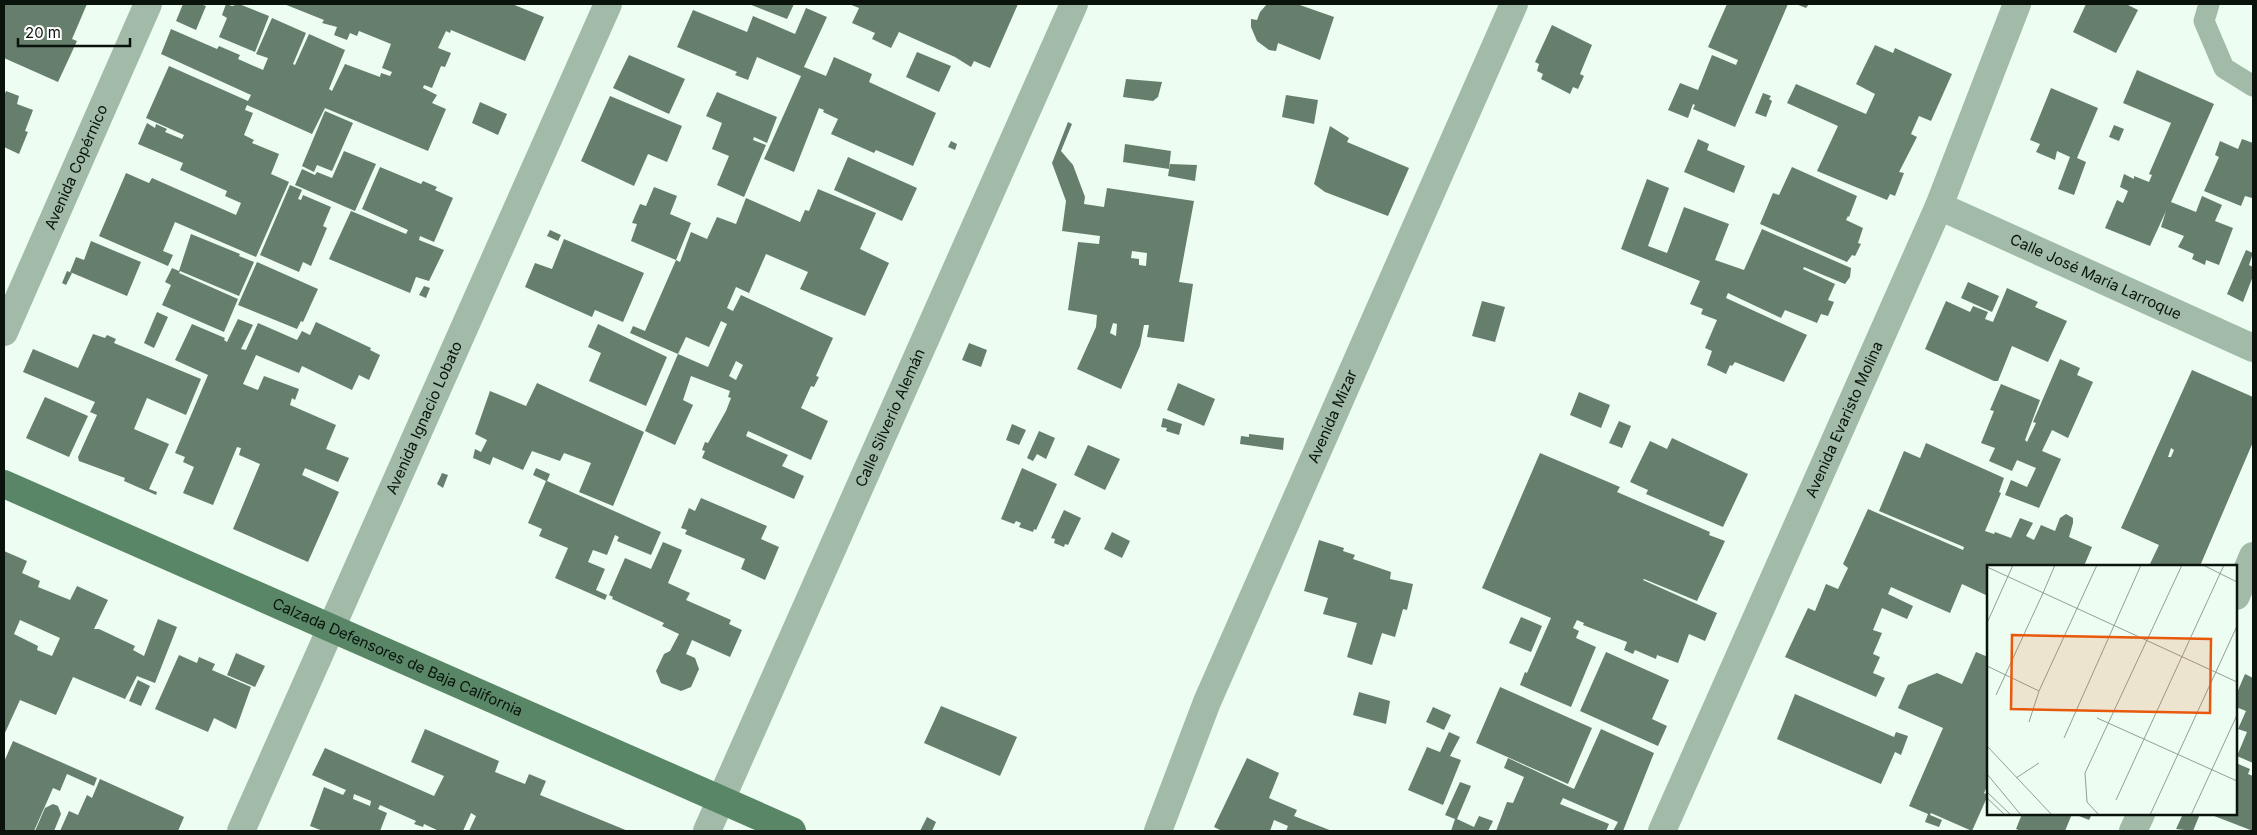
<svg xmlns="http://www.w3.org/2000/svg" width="2257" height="835" viewBox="0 0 2257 835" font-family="Inter,sans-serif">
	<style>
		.building { fill: #667e6c; fill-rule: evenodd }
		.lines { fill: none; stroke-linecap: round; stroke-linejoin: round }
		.lane { stroke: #a2bba8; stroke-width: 21 }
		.street { stroke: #a2bba8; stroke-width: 28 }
		.primary { stroke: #588666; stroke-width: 28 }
		.labels { text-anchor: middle; stroke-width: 5; stroke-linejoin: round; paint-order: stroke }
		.street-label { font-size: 15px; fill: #09130c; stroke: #fff }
		.inset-road { fill: none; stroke: #929f95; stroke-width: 1 }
		.view { fill: #e8590c; fill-opacity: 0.15; stroke: #e8590c; stroke-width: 2.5 }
		.inset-edge { fill: none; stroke: #09130c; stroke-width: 2.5 }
	</style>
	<rect width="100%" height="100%" fill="#edfdf1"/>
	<!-- building -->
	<path class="building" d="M4,4H87L72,39L77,41L58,82L4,58Z
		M183,4H200L206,6L196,30L176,21Z
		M226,4L232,6L239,4L269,16L255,52L219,37L227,18L222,15Z
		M284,4H512L544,17L525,61L451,30L450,33L446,31L438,48L451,53L445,67L441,66L432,88L424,85L423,88L437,95L432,103L446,109L428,151L325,108L312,134L247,105L245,110L253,113L244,135L254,140L252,143L279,154L271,174L289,182L256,257L175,222L163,251L173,255L168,266L99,236L126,173L149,183L152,178L236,215L241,203L225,196L227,191L180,170L183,163L138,144L147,123L155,128L156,124L167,129L165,132L182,139L184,135L146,118L169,66L248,101L251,95L161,54L171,29L217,49L219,46L240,55L238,59L263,70L268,58L256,54L272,18L306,33L293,64L295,65L309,34L345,50L329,89L332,91L345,64L380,77L381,73L390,76L392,72L382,68L391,44L359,31L357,36L350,33L347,40L334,35L337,27L322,23L324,20Z
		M749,4H794L787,19Z
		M849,4H1018L990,68L974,61L971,67L955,57L899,32L891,48L872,39L875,33L852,23L859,8Z
		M1267,4H1297L1334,17L1320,60L1278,43L1276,51L1269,50L1257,41L1251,27V19L1257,20L1260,12Z
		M1727,4H1788L1735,127L1693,109L1695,105L1693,104L1688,118L1668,110L1680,83L1698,90L1712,55L1736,65L1738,60L1708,47Z
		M1796,4H1809L1806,8Z
		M2086,4H2126L2138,10L2116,53L2073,32Z
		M806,8L827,17L804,67L826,76L834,57L872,74L869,82L936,113L913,166L876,150L874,153L831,134L838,119L823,112L824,110L819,108L794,172L764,159L801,76L757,57L748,80L735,75L737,72L677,47L693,10L747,32L753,16L795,34Z
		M1552,25L1592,45L1580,74L1584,76L1578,89L1573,87L1570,94L1541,79L1543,74L1537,71L1539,64L1535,62Z
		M1875,45L1893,53L1895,48L1952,74L1931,121L1919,116L1911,134L1917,137L1899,172L1904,173L1895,196L1890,194L1887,200L1817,171L1838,126L1787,103L1796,84L1866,114L1875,94L1856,84Z
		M917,52L951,66L939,92L906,77Z
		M629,55L685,79L669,114L613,88Z
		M2137,70L2214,104L2171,202L2196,212L2202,196L2222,205L2215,221L2233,228L2219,265L2206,260L2205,265L2192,259L2194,254L2178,247L2184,236L2161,227L2166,211L2150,246L2105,228L2117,200L2123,203L2128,191L2120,187L2124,174L2134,179V176L2149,182L2152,175L2149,174L2171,123L2123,103Z
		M1126,79L1162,82L1158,97L1153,101L1123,97Z
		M2051,88L2098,108L2077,158L2086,162L2074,195L2058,189L2070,157L2057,151L2055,160L2036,152L2040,144L2030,140Z
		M6,91L19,96L17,104L33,110L25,131L28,132L19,154L4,147V96Z
		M717,92L777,117L767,143L754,137L753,140L766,145L744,197L717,185L729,156L712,149L722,123L706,116Z
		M1763,93L1771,96L1769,99L1772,101L1766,117L1755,113Z
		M1286,95L1318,100L1314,124L1282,117Z
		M610,96L682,126L667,162L648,154L634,186L581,161Z
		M480,102L507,114L498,135L472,123Z
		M325,111L353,123L332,171L317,165L314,172L302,166Z
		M1068,122L1072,124L1061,151L1073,165L1085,197L1084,204L1104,207L1107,188L1194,201L1179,282L1193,284L1184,342L1147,337L1149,325H1144L1140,346L1121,389L1077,369L1096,327L1097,315L1068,310L1078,242L1099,244L1100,236L1062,231L1066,201L1052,163ZM1132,251L1147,253L1146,266L1139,265V259L1131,258ZM1113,323L1117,324L1116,336L1110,333Z
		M2114,125L2124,129L2119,141L2109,137Z
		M1330,126L1349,138L1347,142L1409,168L1388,216L1325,192L1314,184Z
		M1698,139L1709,144L1707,150L1745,166L1734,193L1684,172Z
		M2242,139L2253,143V193L2252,198L2245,196L2241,206L2204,191L2219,157L2215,155L2220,141L2238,149Z
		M951,141L957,144L955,150L948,147Z
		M1125,144L1171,151L1169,169L1123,162Z
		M344,151L376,164L355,211L295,185L302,169L315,175L317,172L332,178Z
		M848,157L917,188L902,221L834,190Z
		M1170,164L1197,165L1195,181L1168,176Z
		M380,167L421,184L423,181L437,187L435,190L453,198L434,242L420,236L419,240L444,250L429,281L416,277L410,293L329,259L351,211L406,234L408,230L362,209Z
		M1792,167L1857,196L1849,217L1848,216L1846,220L1863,228L1858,243L1861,244L1855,256L1852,255L1847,262L1760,224L1773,193L1779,195Z
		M1647,179L1669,188L1648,246L1667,253L1684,207L1729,224L1715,260L1744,270L1762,229L1851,268L1850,277L1845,284L1804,267L1803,269L1835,284L1828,300L1834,302L1828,316L1821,314L1817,323L1785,310L1781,318L1728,293L1726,298L1807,335L1784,382L1735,362L1732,366L1730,365L1726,374L1707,365L1712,351L1705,348L1717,320L1701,314L1703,309L1690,304L1700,281L1621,249Z
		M290,185L302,190L298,199L301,200L303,195L331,207L323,226L327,228L311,266L303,262L299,272L260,255Z
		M654,187L677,196L670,214L691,223L676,260L680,262L691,232L707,239L717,217L736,224L746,198L800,222L805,210L809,211L818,189L876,213L860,249L889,263L865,316L800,289L808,272L766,254L749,293L736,287L727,308L733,311L741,295L833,338L816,376L819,377L814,387L811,386L801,408L828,421L811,460L748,431L746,436L788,455L782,466L804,476L794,499L702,458L705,451L702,450L705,442L708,443L726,411L731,398L728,397L730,391L691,376L683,400L693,405L675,445L645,431L678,354L708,367L727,324L721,321L709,347L686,337L678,354L630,333L633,326L645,331L676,260L631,241L637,224L632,223L640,204L646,206ZM736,361L743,365L736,380L729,376Z
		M550,230L561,235L558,241L547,236Z
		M191,234L240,254L239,256L254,262L239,296L180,271L179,273L238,299L224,332L162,305L171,285L165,282L172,268L179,271Z
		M564,239L644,273L623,322L595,310L592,317L525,287L535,263L552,269Z
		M91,241L141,262L127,296L70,272L76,257L84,260Z
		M2246,250L2253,253L2249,265L2253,267V276L2243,302L2227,294Z
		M257,262L318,289L303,322L301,321L297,329L238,305Z
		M67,271L72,273L66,285L62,283Z
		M1968,282L1999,296L1992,312L1961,298Z
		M424,286L430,288L426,298L419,295Z
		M2007,288L2038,302L2035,307L2067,321L2048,362L2012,346L1998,381H1994L1925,349L1946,301L1970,312L1973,306L1988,312L1985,319L1993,322Z
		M1482,301L1505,307L1495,342L1472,336Z
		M157,312L168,317L154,348L144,343Z
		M238,319L253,325L241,349L246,350L258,323L297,340L302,331L310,335L316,322L371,348L370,350L380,355L369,380L359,375L352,390L302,366L299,373L256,355L243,384L258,390L264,376L299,389L295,400L292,398L290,405L336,425L326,449L349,458L338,482L305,468L302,475L339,492L308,562L233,529L260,464L239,455L241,448L237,447L213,505L183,493L194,467L183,462L185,457L175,453L208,375L175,360L192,324L225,338L224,340L227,342Z
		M598,324L667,357L646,406L589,381L601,353L588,347Z
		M93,334L105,338L107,335L116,339L114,343L201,379L186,415L147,398L134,429L169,444L149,489L157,492L156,495L124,481L125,478L79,461L78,457L97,415L90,412L95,402L23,372L33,349L78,368Z
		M969,343L987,350L981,367L962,360Z
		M2060,359L2080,368L2077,375L2093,382L2068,438L2052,430L2042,451L2061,459L2039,508L2005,495L2011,480L2027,487L2036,468L2017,460L2012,471L1989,461L1995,448L1981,443L1994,411L1990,410L2001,384L2040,400L2025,440L2027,442L2036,423L2033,422Z
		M2192,370L2253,397V442L2200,566H2149L2159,545L2121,528ZM2171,448L2174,450L2171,457H2168Z
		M537,383L644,432L613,506L579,492L591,463L564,453L560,461L532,451L523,470L493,457L490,465L473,458L475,449L481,452L487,440L475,434L490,391L526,406Z
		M1178,383L1215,399L1204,426L1167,410Z
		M1579,392L1610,405L1601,428L1570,415Z
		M45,397L88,416L69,457L26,438Z
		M1163,418L1182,424L1179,435L1166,431L1167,428L1161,427Z
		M1619,421L1631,426L1622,448L1609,443Z
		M1012,424L1026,430L1019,445L1006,440Z
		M1039,431L1055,438L1046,459L1037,454L1033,461L1027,458Z
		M1249,434L1284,438L1283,450L1240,444L1241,436L1249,437Z
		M1672,438L1748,474L1723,527L1646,494L1648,490L1630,482L1650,441L1667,449Z
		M1926,443L2004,478L1999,492L2001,493L1985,531L1994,534L1995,532L2011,538L2020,518L2033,523L2026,536L2034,540L2041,525L2055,531L2060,518L2066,514L2073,518V523L2069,537L2092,547L2084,566H1988V596L1962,584L1950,613L1891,587L1888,594L1913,606L1907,619L1882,608L1873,630L1882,633L1873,654L1880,657L1873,673L1885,678L1876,697L1785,657L1808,608L1815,611L1826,584L1838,589L1848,568L1843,564L1868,509L1963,550L1964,547L1879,511L1904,451L1920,458Z
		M1088,445L1120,459L1105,490L1074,475Z
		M1540,453L1620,487L1617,492L1710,532L1709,535L1725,541L1697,601L1644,579L1643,580L1717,613L1705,641L1689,634L1678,663L1657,655L1656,659L1635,650L1633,654L1624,650L1627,642L1583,625L1584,623L1577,620L1573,628L1579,631L1576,638L1596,647L1571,707L1520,685L1525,672L1527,673L1551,618L1482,588Z
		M536,468L550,474L547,481L661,532L651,555L617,541L619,537L615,535L607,555L593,550L588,562L605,569L596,590L607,595L605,600L555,578L568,548L539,536L542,529L528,523L546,481L533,475Z
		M1022,468L1057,484L1036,530L1034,529L1033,532L1019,527L1021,523L1016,521L1014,524L1001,519Z
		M442,473L448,475L443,488L437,484Z
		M701,498L767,526L761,539L779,547L765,580L741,569L745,559L685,534L687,530L681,528L689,508L695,511Z
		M1064,510L1081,518L1068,545L1065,544L1064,547L1054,543L1055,539L1051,538Z
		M1112,532L1130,541L1122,558L1104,549Z
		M1319,540L1344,548L1343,551L1355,555L1353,559L1391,572L1390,579L1413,584L1407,610L1403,609L1395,637L1382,633L1372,665L1347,657L1357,623L1323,614L1328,598L1304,591Z
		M663,542L682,550L668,583L690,593L686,600L731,620L729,624L742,630L730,657L692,640L686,654L695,658L699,669L691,687L681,691L661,683L656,671L664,654L670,651L679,634L662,626L664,623L612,599L613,597L609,595L625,558L651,569Z
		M4,551L27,561L22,573L40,581L38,587L70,600L77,586L108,600L94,629H99L135,646L133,650L144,656L158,619L177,627L155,683L137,676L125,699L73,677L56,715L20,700L4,735ZM20,620L60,638L52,656L37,650L38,646L14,634Z
		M1521,617L1542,626L1531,652L1509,643Z
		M1606,652L1669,680L1652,719L1667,726L1658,746L1580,711Z
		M1976,652L1988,657V784L1984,793L1988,795L1972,831L1931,813L1930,815L1942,820L1939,827L1925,822L1928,814L1909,806L1943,728L1898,708L1908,685L1937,673L1962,684Z
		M236,653L265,666L255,687L227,675Z
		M179,655L197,663L199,657L215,664L212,670L251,687L236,729L214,718L208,732L155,709Z
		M2245,674L2253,678V763L2237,756L2247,732L2238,729L2246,711L2236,707V695Z
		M138,680L150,686L141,706L129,701Z
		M1500,687L1592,728L1568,784L1476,743Z
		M1359,692L1390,701L1386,724L1353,715Z
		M1795,694L1894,737L1896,732L1908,736L1901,755L1895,752L1881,784L1777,739Z
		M941,706L1017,737L1000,776L924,743Z
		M1433,707L1451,715L1444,730L1426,722Z
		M425,729L499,761L495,772L525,784L529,774L546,781L540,795L628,831H469L476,816L471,813L463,831H439L424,824L423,827L414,824L416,821L380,805L378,809L387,813L380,831H323L310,826L324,787L343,795L346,790L312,775L325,748L434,796L444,776L411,762ZM354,794L371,801L370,806L353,799Z
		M1601,729L1654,753L1623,831H1613L1618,822L1563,798L1560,804L1609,824L1606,831H1496L1507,802L1513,803L1524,777L1504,768L1508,758L1574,789Z
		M1449,732L1460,737L1450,756L1461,760L1443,805L1408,790L1427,747L1440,752Z
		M13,741L97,778L94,786L67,774L60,791L53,788L34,831H4V762Z
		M1247,758L1279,773L1269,798L1297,810L1294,816L1332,831H1286L1288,826L1274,820L1270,831H1222L1214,827Z
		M2236,763L2250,769L2248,774L2253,776V831L2209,814H2236Z
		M100,779L184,817L178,831H60L69,811L78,815L87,795L92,798Z
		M1460,782L1471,786L1457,819L1474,827L1479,816L1493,821L1488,831H1451L1455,819L1445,815Z
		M53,804L58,806L61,814L54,831H35L45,808Z
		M2022,814H2072L2065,831H2021L2016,829Z
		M2074,814H2092L2089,820Z
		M2183,814H2200L2193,831L2176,829Z
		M927,817L936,822L932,831H920Z"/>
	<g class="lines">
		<!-- lane -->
		<path class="lane" d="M2209,4L2204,21L2224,68L2253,86"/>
		<!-- street -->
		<g class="street">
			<path id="s1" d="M1939,206L2253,348"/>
			<path id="s2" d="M4,332L148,4"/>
			<path d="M2236,596L2253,556"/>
			<path id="s3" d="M241,831L608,4"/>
			<path id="s4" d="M707,831L1074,4"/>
			<path id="s5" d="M1158,831L1207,702L1514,4"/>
			<path id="s6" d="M1662,831L1939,206L2017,4"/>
			<path d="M2133,831L2141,814"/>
		</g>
		<!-- primary -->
		<path class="primary" id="s7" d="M4,484L792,831"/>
	</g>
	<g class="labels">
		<!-- street labels -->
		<g class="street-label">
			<text dy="5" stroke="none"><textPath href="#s2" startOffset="180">Avenida Copérnico</textPath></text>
			<text dy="5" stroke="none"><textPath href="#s1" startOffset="172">Calle José María Larroque</textPath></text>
			<text dy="5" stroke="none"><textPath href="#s3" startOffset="452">Avenida Ignacio Lobato</textPath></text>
			<text dy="5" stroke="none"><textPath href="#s4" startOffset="452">Calle Silverio Alemán</textPath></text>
			<text dy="5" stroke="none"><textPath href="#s5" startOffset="450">Avenida Mizar</textPath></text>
			<text dy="5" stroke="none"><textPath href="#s6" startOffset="450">Avenida Evaristo Molina</textPath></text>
			<text dy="5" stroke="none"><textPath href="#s7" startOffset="430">Calzada Defensores de Baja California</textPath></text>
		</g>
	</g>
	<!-- overview -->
	<g transform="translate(1987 565)">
		<rect width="250" height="250" fill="#edfdf1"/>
		<path class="inset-road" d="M216,0L250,17M0,2L250,117M56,28L68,0M0,58L26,0M0,101L52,126M9,130L56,28M110,153L250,216M42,157L52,126L110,0M77,173L154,0M0,181L65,250M0,209L34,250M29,213L52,198M0,227L24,250M0,233L18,250M129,235L237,0M112,250L100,237L98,208L195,0M163,250L250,61M204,250L250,150"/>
		<path class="view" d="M25,70L224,74L223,148L24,144Z"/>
		<rect width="250" height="250" class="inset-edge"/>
	</g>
	<!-- border -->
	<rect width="2257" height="835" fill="none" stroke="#09130c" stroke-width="10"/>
	<!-- scale -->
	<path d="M18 38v8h112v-8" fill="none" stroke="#09130c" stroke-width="2.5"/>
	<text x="25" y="38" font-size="15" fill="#09130c" stroke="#ffffff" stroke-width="4" paint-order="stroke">20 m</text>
</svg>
